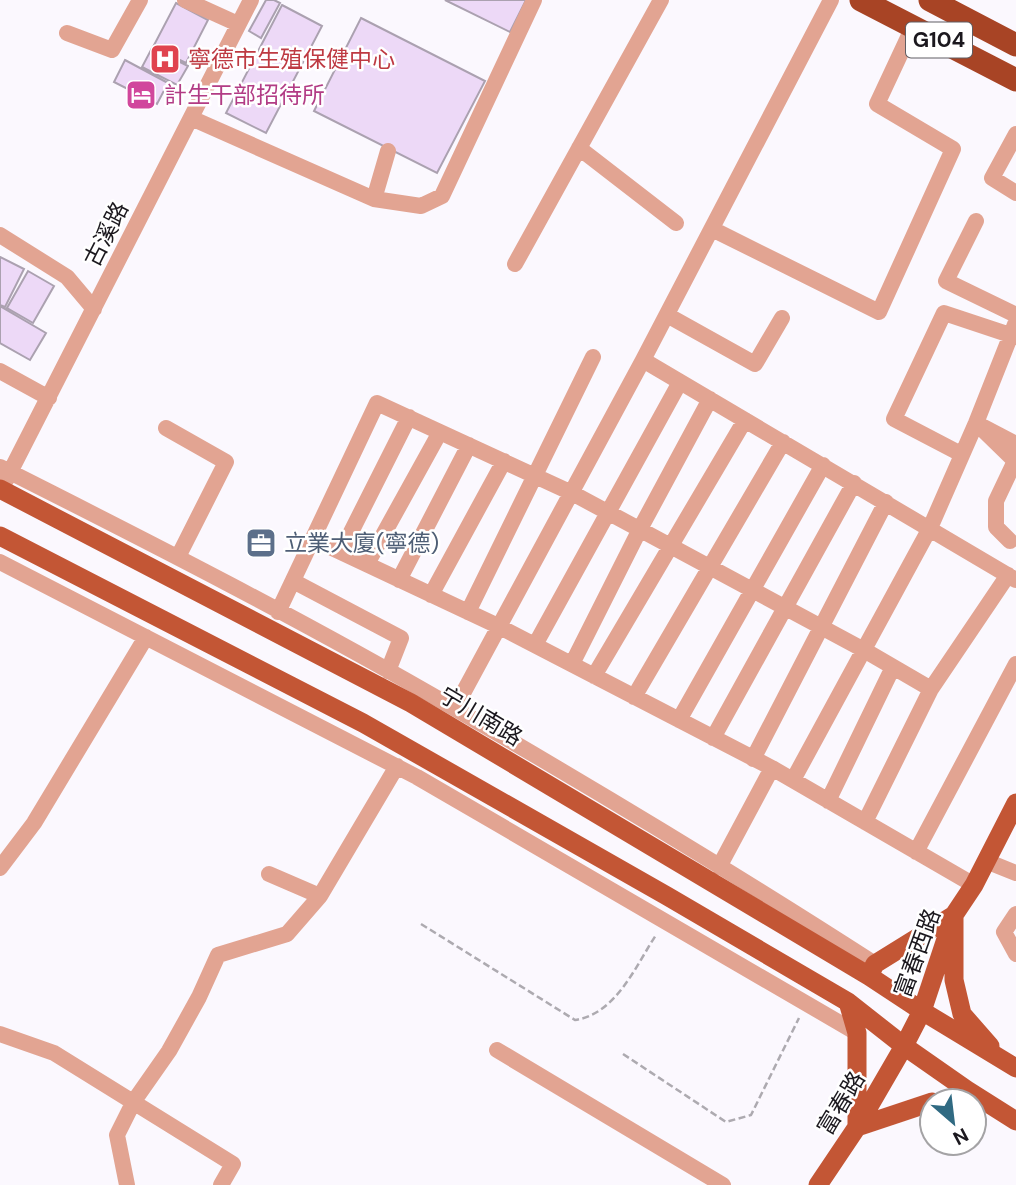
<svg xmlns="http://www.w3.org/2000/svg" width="1016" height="1185" viewBox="0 0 1016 1185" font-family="'DM Sans','Noto Sans SC',sans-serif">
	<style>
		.building { fill: #edd9f7; stroke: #aba1b0; stroke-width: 2 }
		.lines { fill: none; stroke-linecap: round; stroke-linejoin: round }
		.path { stroke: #adaab0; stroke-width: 2.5; stroke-dasharray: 7 3.5; stroke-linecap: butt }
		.minor { stroke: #e2a492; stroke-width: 16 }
		.major { stroke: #c35635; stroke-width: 19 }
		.highway { stroke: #a84425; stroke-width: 23 }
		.labels { text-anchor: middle; stroke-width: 5; stroke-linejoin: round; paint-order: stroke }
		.shield { fill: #fff; stroke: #5f5d62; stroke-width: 2 }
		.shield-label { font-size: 21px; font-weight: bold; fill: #1b181e }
		.health-label { font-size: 23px; fill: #be3a42; stroke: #fff; text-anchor: start }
		.hotel-label { font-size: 23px; fill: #b23c85; stroke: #fff; text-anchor: start }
		.street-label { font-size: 23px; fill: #1b181e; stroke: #fff }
		.service-label { font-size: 23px; fill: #4e5e75; stroke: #fff; text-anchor: start }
	</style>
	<rect width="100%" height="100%" fill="#fbf8fe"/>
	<!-- building -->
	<path class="building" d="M266,0H274L280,3L261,38L249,31Z
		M445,0H526L510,32Z
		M176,3L208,20L186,63L153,47Z
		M282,5L322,26L266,133L226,113Z
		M361,18L485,81L437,173L314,111Z
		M152,48L188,66L177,85L142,67Z
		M125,60L168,83L157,104L114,82Z
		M0,257L24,269L5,307L0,305Z
		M28,271L54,286L33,323L7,308Z
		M0,306L46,333L30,360L0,343Z"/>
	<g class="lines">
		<!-- path -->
		<path class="path" d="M421,924L575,1020C616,1014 635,967 656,935
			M623,1054L726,1122L751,1115L799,1018"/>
		<!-- minor -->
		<path class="minor" d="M185,0L238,24
			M67,33L112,50L140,0
			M191,118L374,199L421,206L442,196L534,0
			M1016,134L992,178L1016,193
			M579,148L676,223
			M374,199L388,151
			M976,221L946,281L1016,315
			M712,229L879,312L953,149L877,104L913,27
			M0,235L67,277L94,309
			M515,264L661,0
			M667,315L755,364L782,318
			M643,360L1016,580
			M0,371L49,398
			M166,428L226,462L178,557
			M961,454L894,419L944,313L1016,337
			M0,467C153,544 306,622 454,708C596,790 737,875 875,964
			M6,480L251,0
			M313,539L498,626L772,768L974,885
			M1010,541L996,527V501L1015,461L976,423L1016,444
			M341,552L409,417
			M0,562L417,777L857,1033
			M367,564L440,432
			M399,580L469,445
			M293,581L401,638L388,671
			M431,595L504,461
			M278,612L377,403L572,493L864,650L931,689
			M468,612L593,357
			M535,645L680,382
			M572,664L640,529L710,399
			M594,676L745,420
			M634,697L783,442
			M455,708L643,360L831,0
			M679,720L823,465
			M713,738L854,483
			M753,759L886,502
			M793,780L930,528L976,423L1016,322
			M828,801L893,667
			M865,822L931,689L1008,575
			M916,852L1016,664
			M986,861L1016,873
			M719,867L772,768
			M0,868L34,823L146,637
			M320,896L397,766
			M1016,914L1004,932L1016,954
			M0,1034L54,1053L233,1164L221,1185
			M497,1050L723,1185
			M127,1185L117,1135L134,1101L169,1051L199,997L218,955L287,934L320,896L269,874"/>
		<!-- major -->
		<path class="major" d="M0,489L411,703L869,976L922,1011L1016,1068
			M0,536L363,723L667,896L848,1002L904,1046L967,1090L1016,1121
			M869,976L875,964L954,915V980L962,1014L990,1046
			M848,1002L857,1033V1127L932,1102
			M818,1185L857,1127L904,1046L922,1011L954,915L974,885L1016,803"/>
		<!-- highway -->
		<path class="highway" d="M861,0L1016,80
			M930,0L1016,45"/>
	</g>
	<!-- icons -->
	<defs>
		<g id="hospital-square" transform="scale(1.575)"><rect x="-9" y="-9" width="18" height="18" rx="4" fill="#e0444e" stroke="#fff"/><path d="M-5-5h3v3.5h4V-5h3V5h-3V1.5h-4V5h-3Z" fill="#fff"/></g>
		<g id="hotel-square" transform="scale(1.575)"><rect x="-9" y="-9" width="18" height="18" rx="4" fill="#d1479c" stroke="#fff"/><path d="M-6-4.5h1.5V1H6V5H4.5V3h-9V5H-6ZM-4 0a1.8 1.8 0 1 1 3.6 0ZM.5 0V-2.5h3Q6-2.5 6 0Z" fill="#fff"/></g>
		<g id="office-square" transform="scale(1.575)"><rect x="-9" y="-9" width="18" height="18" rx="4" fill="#5c6f8a" stroke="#fff"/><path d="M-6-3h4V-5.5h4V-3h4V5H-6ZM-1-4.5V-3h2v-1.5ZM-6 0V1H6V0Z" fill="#fff"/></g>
	</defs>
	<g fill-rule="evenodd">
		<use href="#hospital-square" x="165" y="59"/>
		<use href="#hotel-square" x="141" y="95"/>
		<use href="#office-square" x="261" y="543"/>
	</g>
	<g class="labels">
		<!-- shield labels -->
		<rect class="shield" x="906" y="22.5" width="66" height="35" rx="5"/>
		<g class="shield-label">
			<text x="939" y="47">G104</text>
		</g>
		<!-- health labels -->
		<g class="health-label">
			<text x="188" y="67">寧德市生殖保健中心</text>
		</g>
		<!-- hotel labels -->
		<g class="hotel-label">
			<text x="164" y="103">計生干部招待所</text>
		</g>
		<!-- street labels -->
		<g class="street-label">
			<text transform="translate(106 234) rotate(-63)" y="8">古溪路</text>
			<text transform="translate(481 716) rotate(31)" y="8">宁川南路</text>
			<text transform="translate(917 953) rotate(-70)" y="8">富春西路</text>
			<text transform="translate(841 1103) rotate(-59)" y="8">富春路</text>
		</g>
		<!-- service labels -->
		<g class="service-label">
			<text x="284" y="551">立業大廈(寧德)</text>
		</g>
	</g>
	<!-- north arrow -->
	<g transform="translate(953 1122) rotate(152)"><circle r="33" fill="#ffffff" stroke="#a4a3a5" stroke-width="2"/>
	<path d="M0-5L12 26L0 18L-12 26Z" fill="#306a82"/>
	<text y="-10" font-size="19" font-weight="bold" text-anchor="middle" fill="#1b181e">N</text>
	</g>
</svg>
